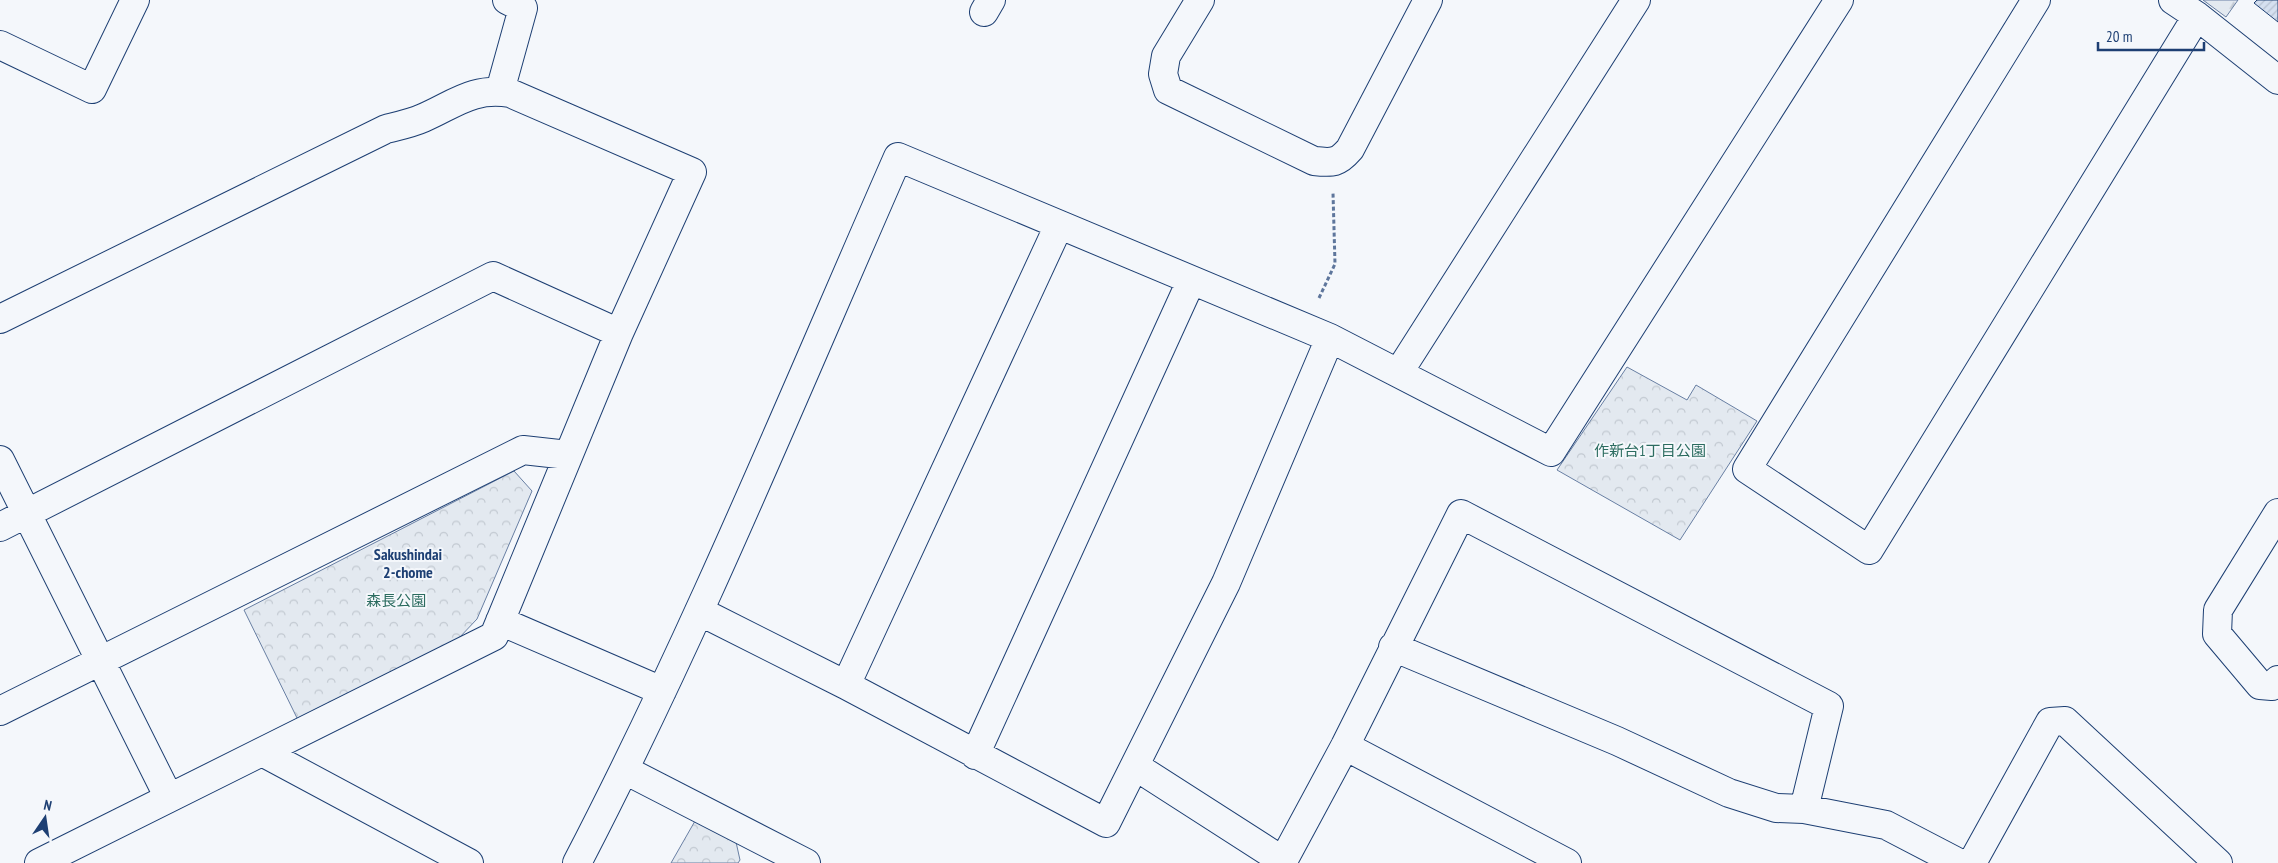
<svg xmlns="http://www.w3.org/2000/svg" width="2278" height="863" viewBox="0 0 2278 863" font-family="'PT Sans Narrow','Noto Sans JP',sans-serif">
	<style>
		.forest { fill: url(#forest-firs); stroke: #687fa3 }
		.park { fill: url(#park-crowns); stroke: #687fa3 }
		.building { fill: url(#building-hatch); stroke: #1d3f73 }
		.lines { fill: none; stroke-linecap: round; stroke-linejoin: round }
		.minor-casing { stroke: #1d3f73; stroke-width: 30 }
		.path { stroke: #5e769c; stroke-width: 3; stroke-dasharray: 4 2.5; stroke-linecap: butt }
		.minor { stroke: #f4f7fb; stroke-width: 28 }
		.labels { text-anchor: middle; stroke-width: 4; stroke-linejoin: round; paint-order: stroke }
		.park-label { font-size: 15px; fill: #2c6c60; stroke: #f4f7fb }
		.neighbourhood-label { font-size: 16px; font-weight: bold; fill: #1d3f73; stroke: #f4f7fb }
	</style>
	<defs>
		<pattern id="forest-firs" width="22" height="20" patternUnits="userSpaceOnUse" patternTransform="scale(1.25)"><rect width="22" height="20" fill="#e3e9f0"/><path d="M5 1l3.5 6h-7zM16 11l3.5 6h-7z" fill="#c2c9d1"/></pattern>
		<pattern id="park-crowns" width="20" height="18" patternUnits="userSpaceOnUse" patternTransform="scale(1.25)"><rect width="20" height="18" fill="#e3e9f0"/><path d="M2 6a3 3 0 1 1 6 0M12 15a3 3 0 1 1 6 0" fill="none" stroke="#c2c9d1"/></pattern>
		<pattern id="building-hatch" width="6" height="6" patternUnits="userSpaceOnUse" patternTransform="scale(1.25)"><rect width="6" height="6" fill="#d5e0f0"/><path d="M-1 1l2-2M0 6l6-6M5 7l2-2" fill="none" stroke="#b6c1d1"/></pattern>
	</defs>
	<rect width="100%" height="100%" fill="#f4f7fb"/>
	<!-- forest -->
	<path class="forest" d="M2203,0H2238L2226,17Z"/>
	<!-- park -->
	<path class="park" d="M1627,367L1687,400L1696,385L1757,421L1680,540L1557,470Z
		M514,471L532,491L477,619L458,639L298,720L244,610Z
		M695,821L736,842L740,860L738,863H671Z"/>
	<!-- building -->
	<path class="building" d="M2257,0H2278V22L2254,3Z"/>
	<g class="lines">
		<!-- minor casing -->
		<g class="minor-casing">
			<path id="minor" d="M1200,0L1166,56L1163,74L1168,90L1314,161C1333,163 1338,163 1350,149L1428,0
				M2036,0L1747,469L1869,550L2197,16
				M2173,0L2197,16L2278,80
				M984,12L991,0
				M0,45L92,89L135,0
				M500,91L523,8L507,0
				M0,319L386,129C398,126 412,123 423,118C455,104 473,87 510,93L692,172L619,333L494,636L39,863
				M1399,372L1636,0
				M0,460L169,798
				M2278,513L2218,610L2217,634L2260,685L2272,686L2278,680
				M0,527L493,276L619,333
				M699,611L846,685L1106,823L1226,583L1330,338
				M500,621L662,691
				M1393,647L1617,741L1729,793L1776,808L1804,809L1886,825L1959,863
				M846,685L1059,225
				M0,711L523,450L568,455
				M1345,746L1567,863
				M262,752L469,863
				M975,755L1191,281
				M1135,766L1283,861
				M625,770L806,863
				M577,863C696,634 794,394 898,157L1330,338L1551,452L1839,0
				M1282,863L1345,746L1461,514L1829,706L1804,809
				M1972,863L2050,722L2065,721L2218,863"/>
		</g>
		<!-- path -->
		<path class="path" d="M1319,298L1335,264L1333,193"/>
		<!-- minor -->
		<use href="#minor" class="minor"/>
	</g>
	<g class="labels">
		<!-- park labels -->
		<g class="park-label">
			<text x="1650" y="456">作新台1丁目公園</text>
			<text x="396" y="606">森長公園</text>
		</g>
		<!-- neighbourhood labels -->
		<g class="neighbourhood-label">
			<text x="408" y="560">Sakushindai<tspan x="408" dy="18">2-chome</tspan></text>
		</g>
	</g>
	<!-- north arrow -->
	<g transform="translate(45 818) rotate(13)" stroke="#f4f7fb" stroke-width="4" paint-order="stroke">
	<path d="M0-4L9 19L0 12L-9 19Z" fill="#1d3f73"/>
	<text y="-8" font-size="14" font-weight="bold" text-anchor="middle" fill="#1d3f73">N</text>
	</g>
	<!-- scale -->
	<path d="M2098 42v8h106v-8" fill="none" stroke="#1d3f73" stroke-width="2.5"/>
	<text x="2106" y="42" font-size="15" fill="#1d3f73" stroke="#f4f7fb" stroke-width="4" paint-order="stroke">20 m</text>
</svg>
